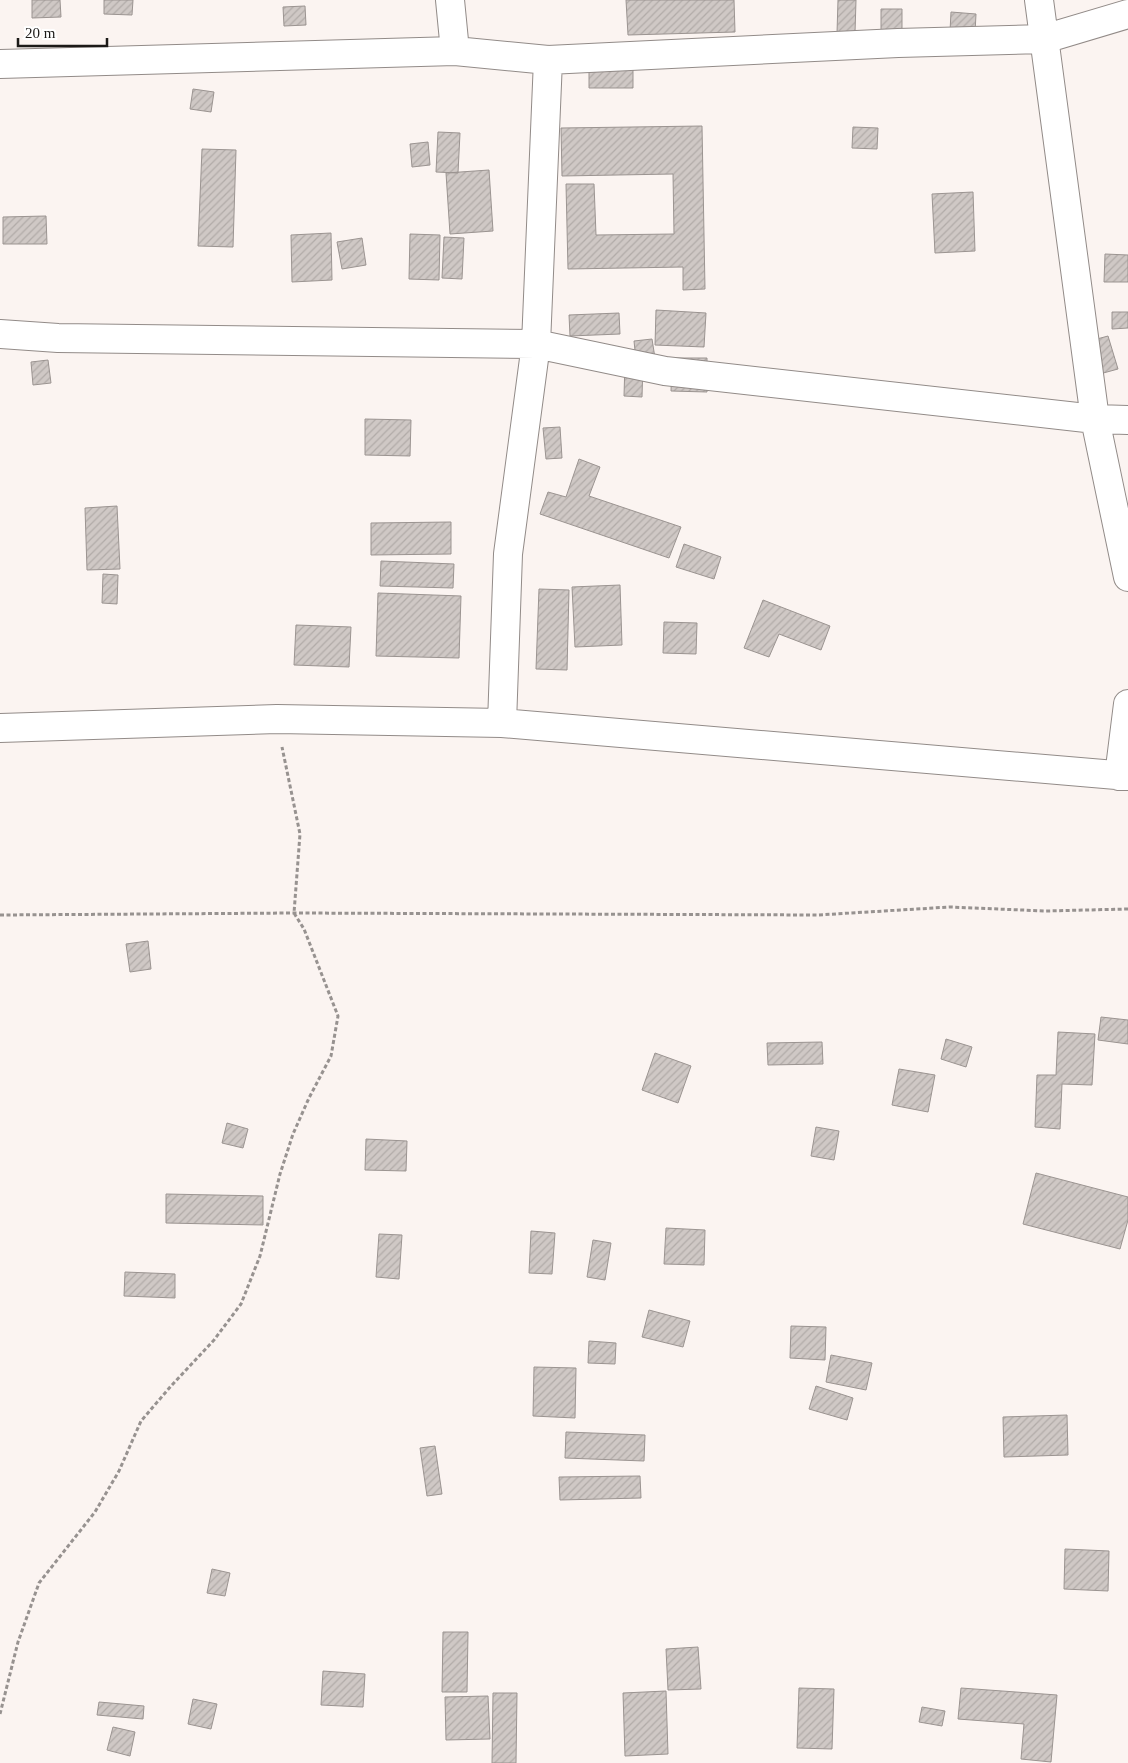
<svg xmlns="http://www.w3.org/2000/svg" width="1128" height="1763" viewBox="0 0 1128 1763" font-family="'Times New Roman',serif">
	<style>
		.building { fill: url(#building-hatch); stroke: #9b9491 }
		.lines { fill: none; stroke-linecap: round; stroke-linejoin: round }
		.street-casing { stroke: #928b88; stroke-width: 30 }
		.path { stroke: #979290; stroke-width: 3; stroke-dasharray: 4 2.5; stroke-linecap: butt }
		.street { stroke: #fff; stroke-width: 28 }
	</style>
	<defs>
		<pattern id="building-hatch" width="6" height="6" patternUnits="userSpaceOnUse" patternTransform="scale(1.25)"><rect width="6" height="6" fill="#cfc8c5"/><path d="M-1 1l2-2M0 6l6-6M5 7l2-2" fill="none" stroke="#b1aba8"/></pattern>
	</defs>
	<rect width="100%" height="100%" fill="#fbf4f1"/>
	<!-- building -->
	<path class="building" d="M32,0H60L61,17L32,18Z
		M104,0H133L132,15L104,14Z
		M626,0H734L735,32L628,35Z
		M838,0H856L855,33H837Z
		M305,6L306,25L284,26L283,7Z
		M881,9H902V34H881Z
		M951,12L976,14L974,52L949,51Z
		M633,65V88H589V66Z
		M193,89L214,92L211,112L190,109Z
		M702,126L705,289L683,290V267L568,269L566,184H594L596,235L674,234L673,174L562,176L561,128Z
		M853,127L878,128L877,149L852,148Z
		M438,132L460,133L458,173L436,172Z
		M428,142L430,165L412,167L410,144Z
		M202,149L236,150L233,247L198,246Z
		M489,170L493,231L450,234L446,173Z
		M973,192L975,251L935,253L932,194Z
		M46,216L47,244H3V217Z
		M331,233L332,280L292,282L291,235Z
		M410,234L440,235L439,280L409,279Z
		M444,237L464,238L462,279L442,278Z
		M362,238L366,265L342,269L337,242Z
		M1105,254L1128,255V282H1104Z
		M656,310L706,313L704,347L655,345Z
		M1112,312H1128V328L1112,329Z
		M619,313L620,334L570,336L569,315Z
		M1108,336L1118,369L1096,375L1086,342Z
		M652,339L655,358L636,360L634,341Z
		M672,358H707V392L671,391Z
		M48,360L51,383L33,385L31,362Z
		M625,362H643L642,397L624,396Z
		M365,419L411,420L410,456L365,455Z
		M560,427L562,458L546,459L543,428Z
		M579,459L600,467L589,496L681,527L669,558L540,514L548,492L566,497Z
		M117,506L120,569L87,570L85,508Z
		M451,522V554L371,555V523Z
		M684,544L721,557L714,579L676,567Z
		M381,561L454,564L453,588L380,586Z
		M103,574L118,575L117,604L102,603Z
		M620,585L622,645L575,647L572,587Z
		M539,589L569,590L567,670L536,669Z
		M378,593L461,596L459,658L376,656Z
		M763,600L830,626L821,650L779,634L769,657L744,648Z
		M664,622L697,623L696,654L663,653Z
		M296,625L351,627L349,667L294,665Z
		M148,941L151,969L130,972L126,944Z
		M1101,1017L1128,1020V1044L1098,1040Z
		M1058,1032L1095,1034L1092,1085L1062,1084L1060,1129L1035,1127L1037,1075H1056Z
		M946,1039L972,1047L966,1067L941,1059Z
		M822,1042L823,1064L768,1065L767,1043Z
		M655,1053L691,1066L678,1103L642,1090Z
		M899,1069L935,1075L928,1112L892,1105Z
		M227,1123L248,1129L243,1148L222,1143Z
		M816,1127L839,1131L834,1160L811,1156Z
		M366,1139L407,1141L406,1171L365,1170Z
		M1036,1173L1128,1197V1220L1120,1249L1023,1224Z
		M166,1194L263,1196V1225L166,1223Z
		M666,1228L705,1230L704,1265L664,1264Z
		M531,1231L555,1233L552,1274L529,1273Z
		M379,1234L402,1235L399,1279L376,1277Z
		M593,1240L611,1243L605,1280L587,1277Z
		M125,1272L175,1274V1298L124,1296Z
		M649,1310L690,1321L683,1347L642,1337Z
		M791,1326L826,1327L825,1360L790,1358Z
		M589,1341L616,1343L615,1364L588,1363Z
		M831,1355L872,1363L866,1390L826,1382Z
		M534,1367L576,1368L575,1418L533,1416Z
		M816,1386L853,1398L847,1420L809,1409Z
		M1067,1415L1068,1455L1004,1457L1003,1417Z
		M566,1432L645,1435L644,1461L565,1458Z
		M435,1446L442,1494L427,1496L420,1448Z
		M640,1476L641,1498L560,1500L559,1477Z
		M1065,1549L1109,1551L1108,1591L1064,1589Z
		M212,1569L230,1573L225,1596L207,1593Z
		M443,1632H468L467,1692H442Z
		M698,1647L701,1689L668,1690L666,1649Z
		M323,1671L365,1674L363,1707L321,1705Z
		M799,1688L834,1689L832,1749L797,1748Z
		M961,1688L1057,1695L1051,1762L1021,1759L1024,1724L958,1719Z
		M666,1691L668,1754L625,1756L623,1693Z
		M493,1693H517L516,1763H492Z
		M488,1696L490,1739L446,1740L445,1697Z
		M193,1699L217,1704L211,1729L188,1724Z
		M99,1702L144,1706L143,1719L97,1715Z
		M922,1707L945,1711L942,1726L919,1722Z
		M113,1727L135,1732L130,1756L107,1750Z"/>
	<g class="lines">
		<!-- street casing -->
		<g class="street-casing">
			<path id="street" d="M450,0L455,51
				M1039,0L1095,419L1128,577
				M0,64L455,51L548,60L898,43L1044,39L1128,14
				M0,334L58,338L536,344L665,371L1095,419L1128,420
				M502,723L508,554L536,344L548,60
				M0,728L277,719L502,723L1128,776
				M1119,776L1128,704"/>
		</g>
		<!-- path -->
		<path class="path" d="M0,915L294,913L818,915L950,907L1045,911L1128,909
			M0,1714L18,1642L39,1583L95,1512L119,1471L141,1421L171,1386L214,1340L241,1304L260,1256L280,1174L293,1134L309,1098L331,1056L338,1016L304,929L294,913L300,834L282,747"/>
		<!-- street -->
		<use href="#street" class="street"/>
	</g>
	<!-- scale -->
	<path d="M18 38v8h89v-8" fill="none" stroke="#1c1a18" stroke-width="2.5"/>
	<text x="25" y="38" font-size="15" fill="#1c1a18" stroke="#ffffff" stroke-width="4" paint-order="stroke">20 m</text>
</svg>
